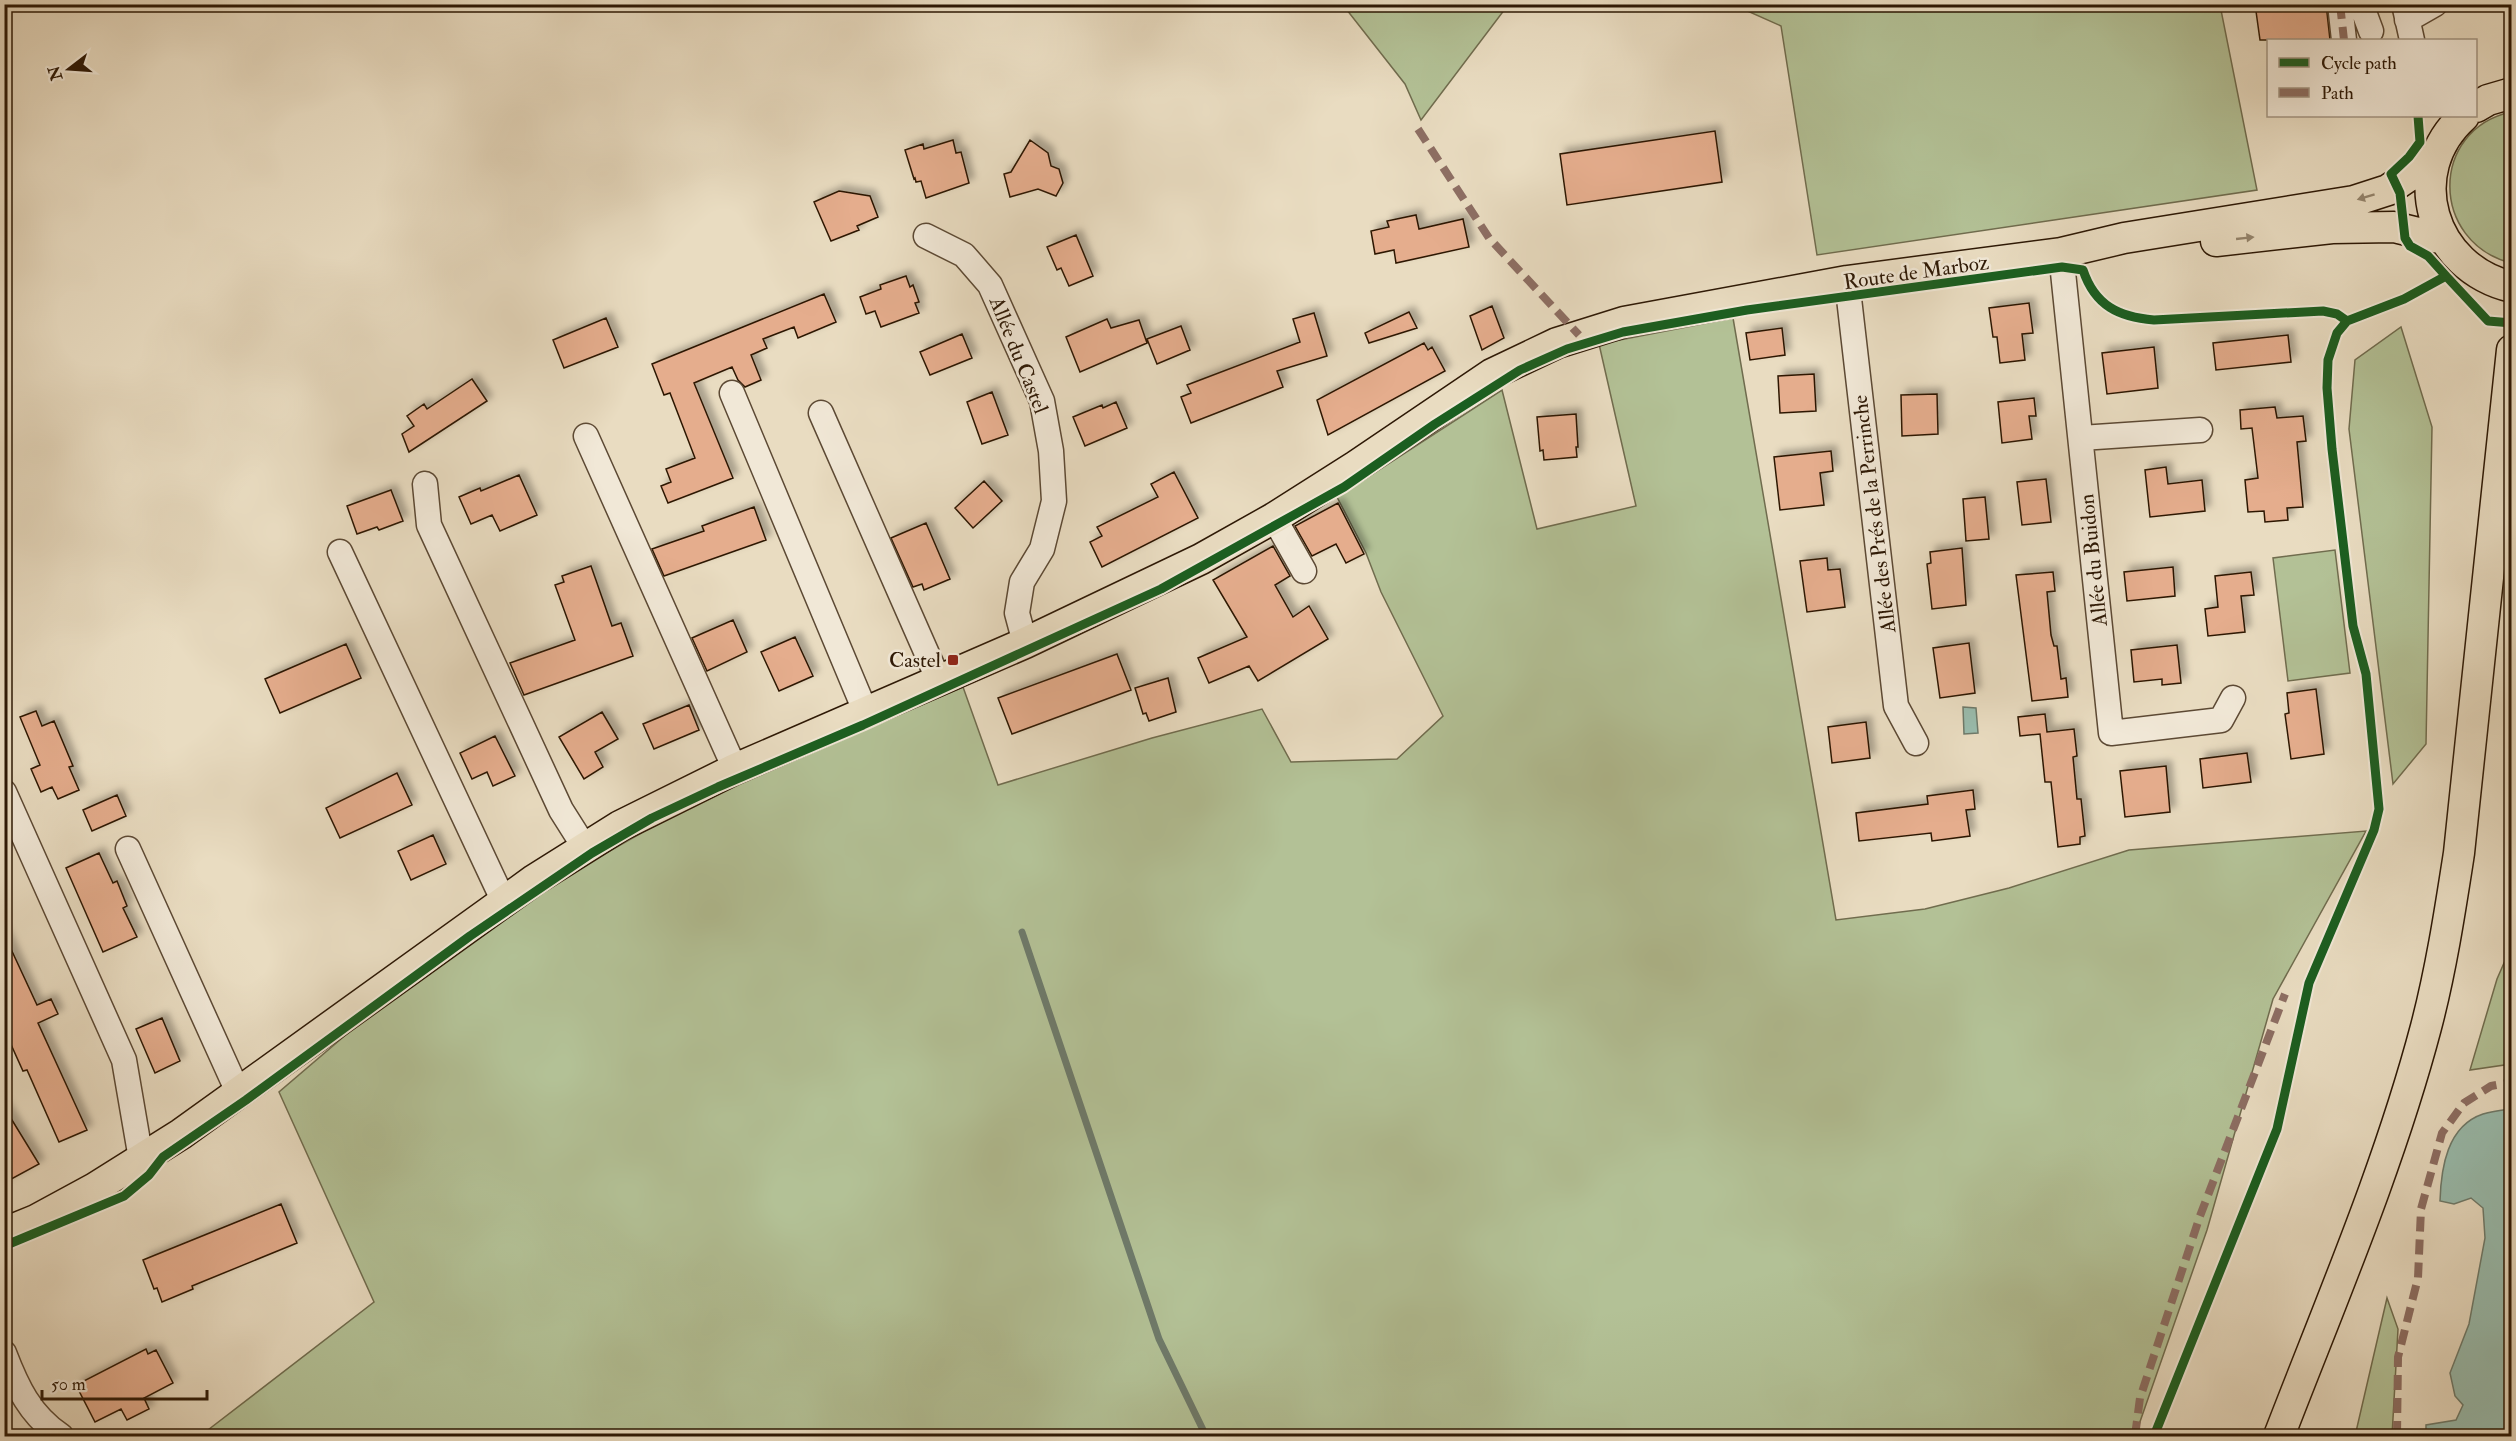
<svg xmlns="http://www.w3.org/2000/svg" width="2516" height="1441" viewBox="0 0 2516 1441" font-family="'IM FELL Double Pica',serif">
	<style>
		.green { fill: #b3c196; stroke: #706c4e; stroke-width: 1.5 }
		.water { fill: #99bcad; stroke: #6e7a6a; stroke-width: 1.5 }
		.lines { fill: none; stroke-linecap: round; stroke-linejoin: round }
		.stream { stroke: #6e7a6a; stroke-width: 7 }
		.building { fill: #e5ad8d; stroke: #2d1805; stroke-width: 1.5; filter: url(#shadow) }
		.minor-casing { stroke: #5c4934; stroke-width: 27 }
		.major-casing { stroke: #2d1805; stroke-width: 33 }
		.minor { stroke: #f1e8d7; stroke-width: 24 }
		.major { stroke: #e9dcc1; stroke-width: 30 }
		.quiet { stroke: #8d6e63; stroke-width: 8; stroke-dasharray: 15 8; stroke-linecap: butt }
		.cycleway-casing { stroke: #f1e8d7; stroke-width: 13 }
		.cycleway { stroke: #1b5e20; stroke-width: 9 }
		.oneway { fill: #94846c }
		.poi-dot { fill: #8f2418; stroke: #f1e8d7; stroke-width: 2 }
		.labels { text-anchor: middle; stroke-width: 5; stroke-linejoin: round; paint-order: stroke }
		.street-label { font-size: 21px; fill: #2d1805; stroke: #f1e8d7 }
		.poi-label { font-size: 21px; fill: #2d1805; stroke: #f1e8d7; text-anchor: end }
	</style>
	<defs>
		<filter id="shadow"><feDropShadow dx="5.5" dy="-5.5" stdDeviation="3" flood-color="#0004"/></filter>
	</defs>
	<rect width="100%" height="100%" fill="#e9dcc1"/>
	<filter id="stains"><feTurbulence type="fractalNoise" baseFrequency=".00333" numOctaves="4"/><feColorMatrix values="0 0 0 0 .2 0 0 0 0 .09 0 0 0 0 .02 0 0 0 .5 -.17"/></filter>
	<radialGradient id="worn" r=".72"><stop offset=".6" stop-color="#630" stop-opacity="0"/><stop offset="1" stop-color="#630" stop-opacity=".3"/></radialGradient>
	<!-- green -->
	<path class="green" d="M1343,5H1508L1421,120L1405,84Z
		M1734,5H2220L2257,190L1817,255L1781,26Z
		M2511,112H2512L2511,263C2430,242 2429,130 2511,112Z
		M1733,318L1836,920L1925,909L2009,888L2129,850L2366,831L2273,999L2207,1230L2135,1436H207L204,1433L374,1302L279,1092L369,1015L555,882L643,832L748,779L963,687L998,785L1152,738L1262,709L1291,762L1397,759L1443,716L1381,592L1366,553L1337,497L1502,390L1537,529L1636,506L1599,344Z
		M2401,327L2432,427L2426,744L2393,784L2349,429L2355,360Z
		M2335,550L2350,673L2288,681L2273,558Z
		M2511,947V1064L2470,1070L2497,979Z
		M2387,1298L2398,1329L2392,1436H2355Z"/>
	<!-- water -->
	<path class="water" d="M1963,707L1976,708L1978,733L1964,734Z
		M2511,1109V1436H2426V1425L2456,1420L2463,1405L2455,1396L2450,1373L2469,1324L2485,1238L2483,1208L2471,1198L2454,1204L2440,1201C2441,1168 2447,1126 2483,1114C2492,1111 2502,1110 2511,1109Z"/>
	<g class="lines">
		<!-- stream -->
		<path class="stream" d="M1022,932L1159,1339L1206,1436"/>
	</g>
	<!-- building -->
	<path class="building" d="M2255,4H2326L2330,40H2260Z
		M1715,131L1722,182L1567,205L1560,154Z
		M953,140L956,153L961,152L969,183L926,198L921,181L916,182L915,178L914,179L905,150L923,144L924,149Z
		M1030,140L1048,153L1051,166L1059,169L1063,183L1056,196L1038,189L1010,197L1004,174L1011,172Z
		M839,191L870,196L878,217L857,226L859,230L831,241L814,202Z
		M1416,215L1419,229L1463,219L1469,247L1396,263L1394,250L1375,254L1371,231L1389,227L1387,221Z
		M1076,235L1093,276L1069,286L1061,268L1057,270L1047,247Z
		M906,276L910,287L913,285L919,302L915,303L919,313L881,327L875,311L866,314L860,297L881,289L880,285Z
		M824,294L836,322L798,338L794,327L763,339L767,348L751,355L761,380L745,387L738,380L732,367L694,383L733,478L668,503L661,486L671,482L666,469L695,458L670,393L664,395L652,364Z
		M2029,303L2033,333L2022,334L2025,360L2000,363L1997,337H1993L1989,308Z
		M1492,306L1504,338L1482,350L1470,316Z
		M1409,312L1417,328L1369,343L1365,333Z
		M1314,313L1327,356L1277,371L1283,387L1191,423L1181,397L1191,393L1187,385L1300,342L1293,319Z
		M606,318L618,347L564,368L553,340Z
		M1107,319L1111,328L1139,320L1147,343L1080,372L1066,337Z
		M1181,326L1190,350L1157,364L1147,339Z
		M1782,328L1785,355L1750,360L1746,333Z
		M962,334L972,358L930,375L920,352Z
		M2288,335L2291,362L2216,370L2213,343Z
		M1424,343L1428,350L1432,347L1445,371L1328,435L1317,400Z
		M2154,347L2158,388L2107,394L2102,353Z
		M1814,374L1816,411L1780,413L1778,376Z
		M472,379L487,401L409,452L402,434L414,426L407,416L424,404L427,409Z
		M992,392L1008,435L982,444L967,402Z
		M1937,394L1938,434L1902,436L1901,395Z
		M2034,398L2036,416H2029L2032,439L2002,443L1998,402Z
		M1116,402L1127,428L1085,446L1073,417L1102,405L1103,408Z
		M2275,407L2277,418L2303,416L2306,441L2297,442L2303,507L2287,508L2288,520L2265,522L2264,511L2248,512L2245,480L2258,478L2252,428L2241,429L2240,410Z
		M1576,414L1578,447H1576L1577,457L1544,460L1543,450L1540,451L1537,417Z
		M1831,451L1833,471L1820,473L1824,505L1780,510L1774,457Z
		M2166,467L2168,484L2202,480L2205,511L2150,517L2145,470Z
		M1174,472L1198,518L1102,567L1090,542L1102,536L1097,527L1158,497L1151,484Z
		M519,475L537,515L500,531L492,515L471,524L459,497L480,488L481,491Z
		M2046,479L2051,522L2022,525L2017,482Z
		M984,481L1002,501L973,528L955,508Z
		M391,490L403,521L379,530L377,527L357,534L347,506Z
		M1985,497L1989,539L1966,541L1963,499Z
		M1338,503L1364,554L1346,563L1336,544L1312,556L1295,526Z
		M754,507L766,540L664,576L652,549L704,531L702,526Z
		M926,523L950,579L924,590L922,584L913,587L891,538Z
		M1273,546L1290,576L1275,585L1293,617L1309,606L1328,639L1258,681L1249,666L1209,683L1198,658L1247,637L1213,580Z
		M1962,548L1966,605L1932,609L1927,564L1931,563L1930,552Z
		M1827,558L1828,570L1840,569L1845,607L1807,612L1800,561Z
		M591,566L612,626L621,623L633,656L524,695L510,663L575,640L555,585L564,582L562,576Z
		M2173,567L2175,596L2127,601L2124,572Z
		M2053,572L2055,591L2047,592L2051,635L2054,646H2057L2061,679L2066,678L2068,697L2032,701L2016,575Z
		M2251,572L2254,595L2241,596L2245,632L2208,636L2205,609L2218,607L2215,576Z
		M733,620L747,652L707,671L692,638Z
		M795,637L813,676L779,691L761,652Z
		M1969,643L1975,693L1940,698L1933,648Z
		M346,644L361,678L280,713L265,679Z
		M2177,645L2181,683L2162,685V679L2134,682L2131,650Z
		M1117,654L1131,690L1012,734L998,698Z
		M1168,678L1176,712L1149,721L1146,713L1143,714L1135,688Z
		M2316,689L2324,754L2291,759L2285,714L2289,713L2287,693Z
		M689,705L699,730L654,749L643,724Z
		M36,711L42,726L54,721L73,766L69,767L79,790L58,799L52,787L41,792L31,769L40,765L20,717Z
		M602,712L618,739L595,752L603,767L584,779L559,737Z
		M2045,714L2047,732L2074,729L2077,756L2073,757L2077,799H2081L2085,836L2080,837V844L2058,847L2051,782H2045L2040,734L2020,736L2018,717Z
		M1866,722L1870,758L1832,763L1828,727Z
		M495,736L515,776L493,786L487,772L472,779L460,753Z
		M2247,753L2251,782L2203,788L2200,759Z
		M2166,766L2170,812L2125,817L2120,771Z
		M397,773L412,805L340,838L326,808Z
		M1973,790L1975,809L1966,810L1970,836L1932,841L1931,833L1859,841L1856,813L1928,804L1927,796Z
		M117,795L126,816L92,831L83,810Z
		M433,835L446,864L411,880L398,851Z
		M99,853L113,883L117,881L127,906L123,908L137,937L103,952L66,868Z
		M4,934L37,1005L51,999L58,1014L38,1023L87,1130L59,1142L27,1070L23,1071L4,1029Z
		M162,1018L180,1061L155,1073L136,1029Z
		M4,1107L39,1164L4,1183Z
		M281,1204L297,1243L192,1286L193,1289L162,1302L157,1288L154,1289L143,1260Z
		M146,1349L148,1354L156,1350L173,1383L144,1398L149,1409L127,1420L121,1409L95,1422L76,1385Z"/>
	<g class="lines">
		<!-- minor casing -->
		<g class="minor-casing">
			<path id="minor" d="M2340,4L2344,40
				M2361,4L2371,31
				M2404,4L2412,40
				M2407,20L2435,4
				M926,236L964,255L990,285L1042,401L1051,451L1054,501L1042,549L1022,582L1017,613L1025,643
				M2061,253L2111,733L2221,720L2233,698
				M1847,281L1896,706L1916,743
				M732,393L866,713
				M821,413L939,681
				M586,436L735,769
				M2081,438L2200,430
				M425,484L429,525L561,810L585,848
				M1274,518L1304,571
				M340,552L504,902
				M4,792L124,1060L141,1159
				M128,849L238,1092
				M4,1353C17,1387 30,1415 61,1436"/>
		</g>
		<!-- major casing -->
		<g class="major-casing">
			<path id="major" d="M2476,107L2488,100L2512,93
				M2464,116C2402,172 2431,268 2512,287
				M2216,241L2332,228L2394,227L2443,239
				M4,1233L36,1220L95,1188L181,1134L534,880L620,826L735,769L1025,643L1201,559L1274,518L1356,466L1492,374L1557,343L1624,322L1847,281L2061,253L2124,238L2354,201L2388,190L2435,158
				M2279,1436C2331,1301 2389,1167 2426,1027C2441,970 2450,911 2459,853L2512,350"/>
		</g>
		<!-- minor -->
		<use href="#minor" class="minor"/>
		<!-- major -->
		<use href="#major" class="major"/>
		<!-- quiet -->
		<path class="quiet" d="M2340,4L2344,40
			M1418,129L1489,238L1579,335
			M2135,1436L2140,1398L2200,1216L2285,994
			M2397,1436L2398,1357L2418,1278L2421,1209L2442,1133L2464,1103L2491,1086L2512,1082"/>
		<!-- cycleway casing -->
		<g class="cycleway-casing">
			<path id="cycleway" d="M2418,116L2420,142L2409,157L2391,174L2400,193L2405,238L2410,246L2428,256L2446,276
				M4,1246L124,1196L149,1175L163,1157L246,1100L470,936L592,853L652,818L718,787L863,725L1161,589L1344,487L1435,424L1520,370L1567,349L1623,332L1747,310L2062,267L2083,270C2095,306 2119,317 2154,320L2323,311L2337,314L2347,321
				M2154,1436L2277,1129L2309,983L2374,830L2379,809L2366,674L2353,626L2332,449L2327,388L2328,360L2337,333L2347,321L2404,299L2446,276L2488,321L2512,323"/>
		</g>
		<!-- cycleway -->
		<use href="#cycleway" class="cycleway"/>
	</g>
	<!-- one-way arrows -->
	<defs><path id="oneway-solid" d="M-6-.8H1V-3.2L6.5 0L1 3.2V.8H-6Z" transform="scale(1.5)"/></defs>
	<g class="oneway">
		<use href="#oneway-solid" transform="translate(2366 197) rotate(163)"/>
		<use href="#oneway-solid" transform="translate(2245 238) rotate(-6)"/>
	</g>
	<!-- markers -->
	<rect class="poi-dot" x="947" y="654" width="12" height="12" rx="3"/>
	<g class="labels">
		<!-- street labels -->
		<g class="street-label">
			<text transform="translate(1916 272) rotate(-8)" y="7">Route de Marboz</text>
			<text transform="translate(1019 355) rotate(68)" y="7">Allée du Castel</text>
			<text transform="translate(1874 514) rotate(-97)" y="7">Allée des Prés de la Perrinche</text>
			<text transform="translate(2093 560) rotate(-96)" y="7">Allée du Buidon</text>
		</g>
		<!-- poi labels -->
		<g class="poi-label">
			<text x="941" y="667">Castel</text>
		</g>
	</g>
	<!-- margin -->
	<rect width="2516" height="1441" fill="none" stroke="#e9dcc1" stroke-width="24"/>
	<rect x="6" y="6" width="2504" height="1429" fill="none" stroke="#2d1805" stroke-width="3"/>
	<rect x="12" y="12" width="2492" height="1417" fill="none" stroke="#2d1805" stroke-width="1.5"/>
	<!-- legend -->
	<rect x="2267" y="39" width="210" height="78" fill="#f1e8d7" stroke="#a39583" stroke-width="1.5"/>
	<rect x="2279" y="58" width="30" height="9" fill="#1b5e20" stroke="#a39583" stroke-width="1.5"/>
	<text x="2321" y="69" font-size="18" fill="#2d1805">Cycle path</text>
	<rect x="2279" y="88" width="30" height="9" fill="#8d6e63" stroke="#a39583" stroke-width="1.5"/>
	<text x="2321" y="99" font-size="18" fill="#2d1805">Path</text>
	<!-- north arrow -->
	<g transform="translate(69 69) rotate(253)" stroke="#f1e8d7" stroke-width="4.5" paint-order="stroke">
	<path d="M0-4.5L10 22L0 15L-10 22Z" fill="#2d1805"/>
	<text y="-9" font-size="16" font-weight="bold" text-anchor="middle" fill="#2d1805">N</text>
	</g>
	<!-- scale -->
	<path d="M42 1390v9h165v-9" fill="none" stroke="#2d1805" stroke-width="3"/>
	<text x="51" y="1390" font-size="18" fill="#2d1805" stroke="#f1e8d7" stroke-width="4.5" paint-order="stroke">50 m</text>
	<rect width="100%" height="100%" filter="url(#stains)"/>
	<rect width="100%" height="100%" fill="url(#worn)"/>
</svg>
